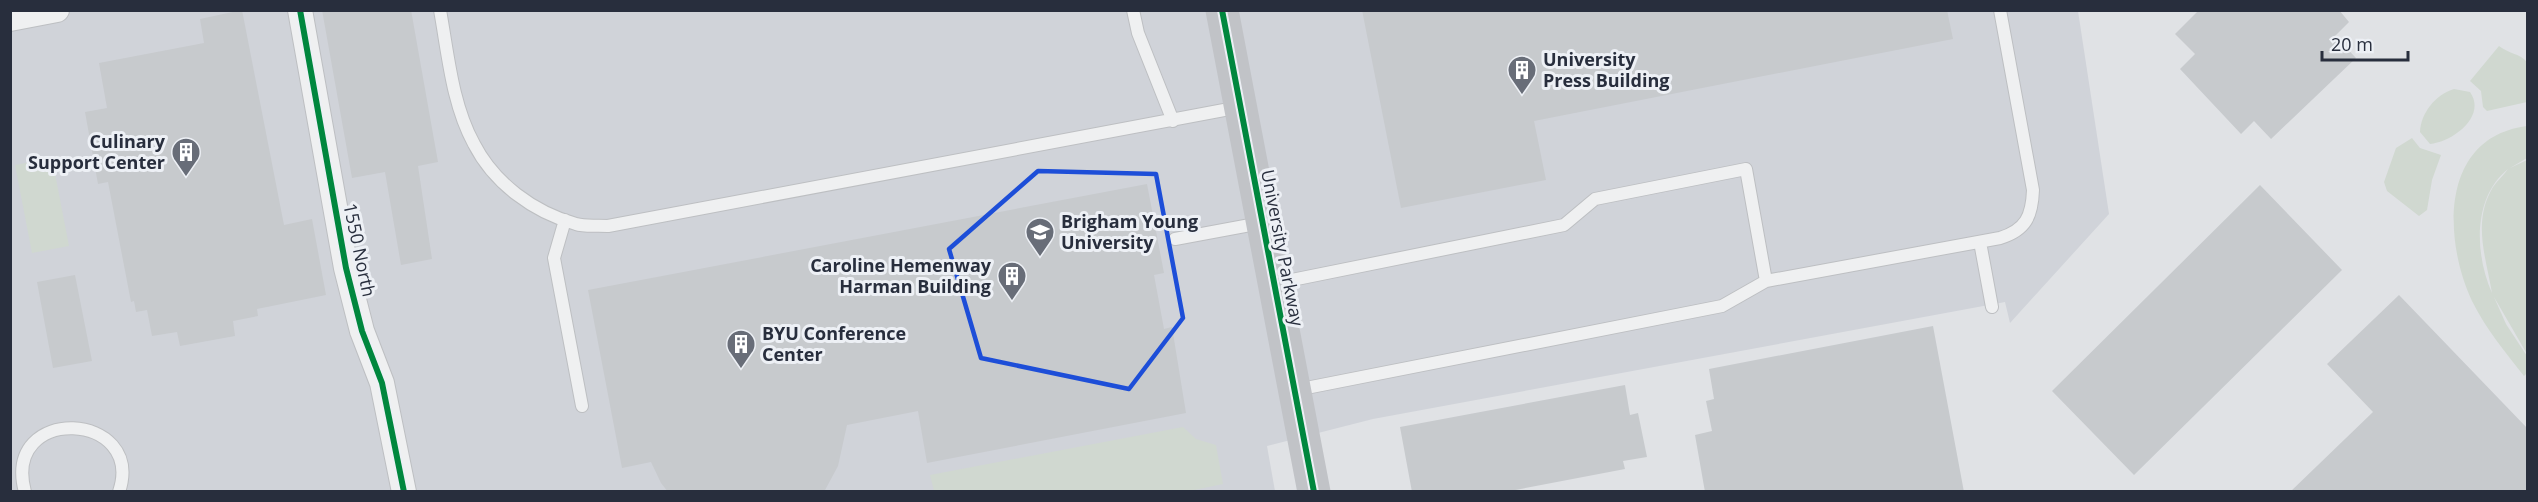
<svg xmlns="http://www.w3.org/2000/svg" width="2538" height="502" viewBox="0 0 2538 502" font-family="'Open Sans',sans-serif">
	<style>
		.built { fill: #d0d3d9 }
		.green { fill: #d0d8d0; fill-rule: evenodd }
		.building { fill: #c7cacd }
		.lines { fill: none; stroke-linecap: round; stroke-linejoin: round }
		.lane-casing { stroke: #bdbfc2; stroke-width: 14 }
		.street-casing { stroke: #bdbfc2; stroke-width: 26 }
		.lane { stroke: #eff0f1; stroke-width: 12 }
		.street { stroke: #eff0f1; stroke-width: 24 }
		.secondary { stroke: #c1c3c7; stroke-width: 33 }
		.cycleway-casing { stroke: #edf0f5; stroke-width: 10 }
		.cycleway { stroke: #00873e; stroke-width: 6 }
		.marked { fill: none; stroke: #1d4ed8; stroke-width: 4.5; stroke-linejoin: round }
		.labels { text-anchor: middle; stroke-width: 6; stroke-linejoin: round; paint-order: stroke }
		.poi-label { font-size: 18px; font-weight: bold; fill: #282e3d; stroke: #edf0f5; text-anchor: start }
		.street-label { font-size: 18px; fill: #282e3d; stroke: #edf0f5 }
	</style>
	<rect width="100%" height="100%" fill="#e0e2e5"/>
	<!-- built -->
	<path class="built" d="M10,11H2078L2109,214L2010,323L2005,302L1373,419L1267,446L1275,491H11Z"/>
	<!-- green -->
	<path class="green" d="M2499,46C2509,54 2519,53 2527,62V102L2487,111L2483,107L2481,91L2470,81Z
		M2454,89L2470,92C2487,116 2453,142 2430,144L2420,132C2421,113 2435,95 2454,89Z
		M2527,126V158L2510,168L2527,160V354L2494,297L2506,324L2527,356V373L2524,376C2505,352 2486,329 2472,301C2443,239 2440,137 2527,126ZM2508,169C2504,175 2497,181 2493,187C2472,222 2486,257 2492,293C2475,255 2472,198 2508,169Z
		M2412,138L2420,148L2441,155L2432,180L2427,210L2419,216L2387,191L2384,182L2396,148Z
		M52,158L69,246L32,253L15,165Z
		M1183,427L1196,439L1216,445L1223,484L1185,492L934,491L930,475Z"/>
	<!-- building -->
	<path class="building" d="M242,10L284,225L312,219L326,295L257,309L258,316L233,321L235,336L180,346L177,332L152,336L147,310L136,312L134,301L131,302L108,182L98,184L85,112L107,108L99,63L204,43L200,19Z
		M322,10H411L438,162L418,166L432,259L401,265L385,172L352,178Z
		M1362,10H1947L1953,39L1534,121L1546,180L1401,208Z
		M2199,10H2339L2349,22L2335,36L2356,58L2271,139L2254,121L2241,134L2180,69L2195,54L2175,34Z
		M1147,184L1164,273L1154,275L1164,329L1172,327L1186,413L927,463L918,411L847,425L838,466L824,492H668L661,483L651,462L622,468L588,290Z
		M2260,185L2342,270L2134,475L2052,391Z
		M75,275L92,361L53,368L37,282Z
		M2399,295L2528,429V492H2290L2373,412L2327,364Z
		M1933,326L1964,492H1705L1695,435L1712,431L1706,401L1714,399L1709,369Z
		M1625,385L1630,415L1638,413L1647,457L1623,461L1625,469L1505,492H1412L1400,427Z"/>
	<g class="lines">
		<!-- lane casing -->
		<g class="lane-casing">
			<path id="lane" d="M440,10C448,54 452,104 474,144C494,183 533,212 576,224C585,227 597,225 608,226L1240,107
				M1133,10L1138,33L1173,121
				M565,220L554,258L582,406
				M1175,239L1261,223
				M1980,242L1992,307
				M1277,283L1564,225L1595,199L1746,169L1766,281
				M1296,390L1722,306L1766,281L2000,238C2026,230 2032,216 2033,190L2000,10
				M25,492C1,403 146,411 119,492"/>
		</g>
		<!-- street casing -->
		<g class="street-casing">
			<path id="street" d="M300,10L346,268L362,331L382,383L404,492
				M10,19L57,10"/>
		</g>
		<!-- lane -->
		<use href="#lane" class="lane"/>
		<!-- street -->
		<use href="#street" class="street"/>
		<!-- secondary -->
		<path class="secondary" d="M1222,10L1314,492"/>
		<!-- cycleway casing -->
		<g class="cycleway-casing">
			<path id="cycleway" d="M300,10L346,268L362,331L382,383L404,492
				M1222,10L1314,492"/>
		</g>
		<!-- cycleway -->
		<use href="#cycleway" class="cycleway"/>
	</g>
	<!-- marked area -->
	<path class="marked" d="M1038,171L1156,174L1183,318L1129,389L981,358L949,249Z"/>
	<!-- icons -->
	<defs>
		<g id="building-pin" transform="scale(1.5)"><path d="M0 17L-7.5 6A9.5 9.5 0 1 1 7.5 6Z" fill="#686d78" stroke="#edf0f5"/><path d="M-4-6H4V6H1V3H-1V6H-4ZM-2.5-4.3h1.7v1.8h-1.7ZM.8-4.3h1.7v1.8H.8ZM-2.5-1h1.7V.8h-1.7ZM.8-1h1.7V.8H.8Z" fill="#fff"/></g>
		<g id="university-pin" transform="scale(1.5)"><path d="M0 17L-7.5 6A9.5 9.5 0 1 1 7.5 6Z" fill="#686d78" stroke="#edf0f5"/><path d="M0-5L7-2L0 1L-7-2ZM-4 1L0 2.5L4 1V4Q0 6-4 4Z" fill="#fff"/></g>
	</defs>
	<g fill-rule="evenodd">
		<use href="#building-pin" x="1522" y="70"/>
		<use href="#building-pin" x="186" y="152"/>
		<use href="#university-pin" x="1040" y="232"/>
		<use href="#building-pin" x="1012" y="276"/>
		<use href="#building-pin" x="741" y="344"/>
	</g>
	<g class="labels">
		<!-- poi labels -->
		<g class="poi-label">
			<text x="1543" y="66">University<tspan x="1543" dy="21">Press Building</tspan></text>
			<text x="165" y="148" text-anchor="end">Culinary<tspan x="165" dy="21">Support Center</tspan></text>
			<text x="1061" y="228">Brigham Young<tspan x="1061" dy="21">University</tspan></text>
			<text x="991" y="272" text-anchor="end">Caroline Hemenway<tspan x="991" dy="21">Harman Building</tspan></text>
			<text x="762" y="340">BYU Conference<tspan x="762" dy="21">Center</tspan></text>
		</g>
		<!-- street labels -->
		<g class="street-label">
			<text transform="translate(1282 248) rotate(79)" y="6">University Parkway</text>
			<text transform="translate(359 250) rotate(78)" y="6">1550 North</text>
		</g>
	</g>
	<!-- border -->
	<rect width="2538" height="502" fill="none" stroke="#282e3d" stroke-width="24"/>
	<!-- scale -->
	<path d="M2322 51v9h86v-9" fill="none" stroke="#282e3d" stroke-width="3"/>
	<text x="2331" y="51" font-size="18" fill="#282e3d" stroke="#edf0f5" stroke-width="4.5" paint-order="stroke">20 m</text>
</svg>
